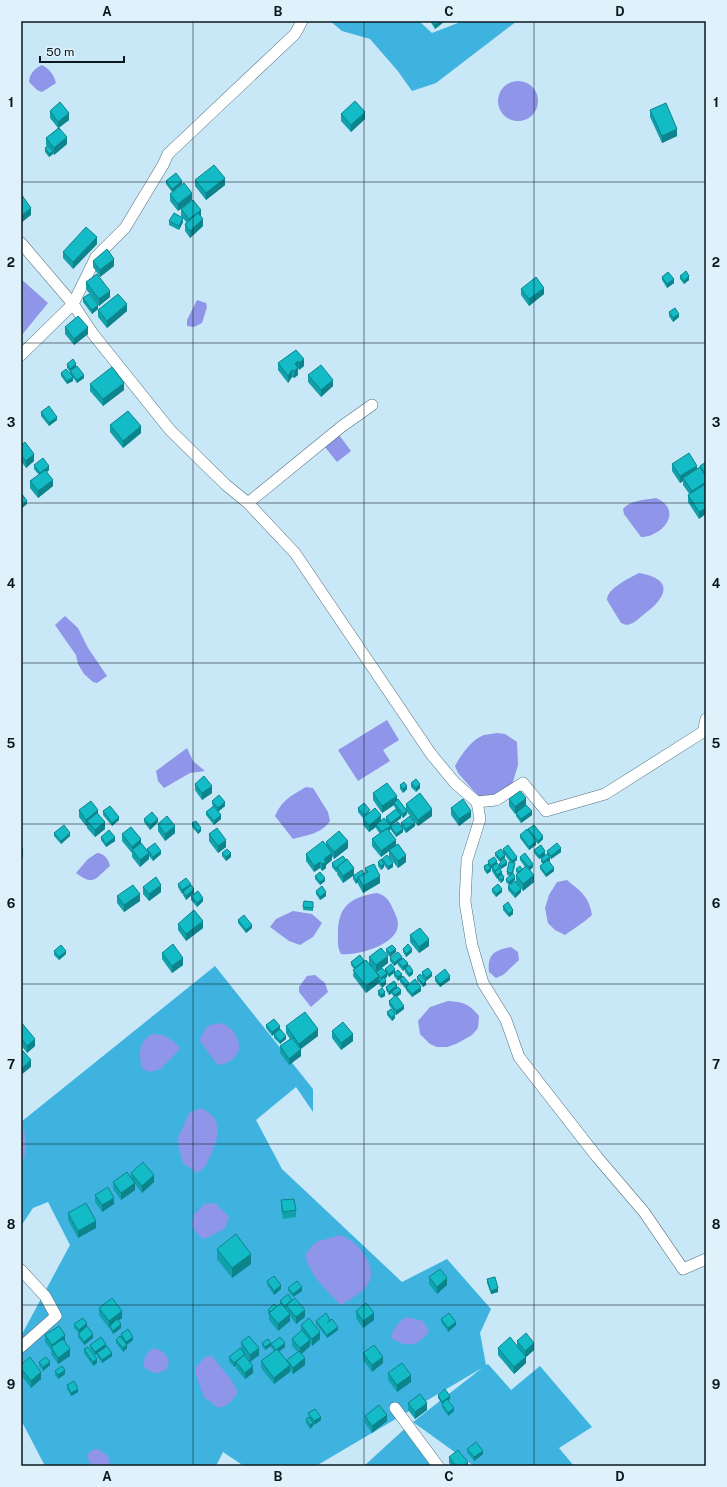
<svg xmlns="http://www.w3.org/2000/svg" width="727" height="1487" viewBox="0 0 727 1487" font-family="'Public Sans',sans-serif">
	<style>
		.forest { fill: #3fb3e0 }
		.water { fill: #8f95e8 }
		.lines { fill: none; stroke-linecap: round; stroke-linejoin: round }
		.minor-casing { stroke: #53707d; stroke-width: 12 }
		.minor { stroke: #fff; stroke-width: 11 }
		.wall { fill: #10a1aa }
		.shaded-wall { fill: #0d838b }
		.building { fill: #13bbc6; stroke: #0d838b }
		.grid { fill: none; stroke: #0d181e; stroke-width: 1; stroke-opacity: 0.55 }
		.neatline { fill: none; stroke: #0d181e; stroke-width: 1.5 }
		.grid-label { font-size: 13px; text-anchor: middle; font-weight: bold; fill: #0d181e }
	</style>
	<rect width="100%" height="100%" fill="#c8e7f7"/>
	<!-- forest -->
	<path class="forest" d="M330,21H419L432,33L458,23L459,21H517L436,83L412,91L397,70L370,39L342,31Z
		M215,966L313,1089V1112L296,1087L256,1120L282,1169L402,1282L447,1259L491,1309L480,1333L486,1365L488,1364L511,1390L540,1366L592,1427L559,1448L574,1466H474L413,1422L482,1368L316,1466H244L223,1452L216,1466H45L21,1420V1336L70,1245L48,1202L33,1208L21,1226V1122Z
		M411,1423L436,1466H364Z"/>
	<!-- water -->
	<path class="water" d="M42,65C49,69 54,74 56,83L42,92L37,90L29,82C30,73 34,69 42,65Z
		M498 101a20 20 0 1 1 40 0a20 20 0 1 1-40 0Z
		M21,279L48,303L21,336Z
		M197,300L206,303L207,307L202,323L194,327L187,326V320Z
		M339,435L351,451L337,462L324,446Z
		M656,498C685,511 661,537 641,537L624,514L623,509C630,500 645,500 656,498Z
		M639,573C675,579 667,598 643,615C639,618 635,623 630,624C627,626 624,624 621,623L607,600C607,588 630,578 639,573Z
		M65,616L78,628L88,648L107,676L97,683L93,682L84,674L78,664L76,655L55,625Z
		M387,720L399,740L383,750L390,761L358,781L338,750Z
		M497,733L505,734L517,742L518,765L512,785L496,795L481,799L458,773L455,766C461,755 472,739 484,735C488,734 493,734 497,733Z
		M187,748L193,761L205,771L190,773L164,788L158,781L156,771Z
		M306,787L313,788L328,812L330,821C321,834 307,835 293,839L275,816C283,799 291,796 306,787Z
		M97,853C104,853 109,860 110,866C95,878 95,887 76,873L88,859Z
		M567,880C581,892 589,896 592,915L585,921L565,935L555,930L548,923L545,908L549,895L557,882Z
		M377,893C385,895 389,900 392,907C395,913 398,919 398,925C397,945 357,956 341,954C337,947 338,941 338,933C338,905 352,897 377,893Z
		M293,911L312,914L322,923L313,937L300,945L289,941L270,927L276,919Z
		M511,947L518,952L519,960L503,975L496,978L489,972C487,954 495,950 511,947Z
		M315,975L325,983L328,992L311,1007L299,992V987L307,976Z
		M448,1001C464,1002 469,1004 479,1016L478,1028L472,1035L456,1044L447,1047H437L430,1044L420,1034L418,1021L430,1007Z
		M219,1023C232,1024 244,1043 237,1054C233,1060 227,1063 221,1065L215,1062L200,1041V1039L207,1026Z
		M152,1034C165,1033 172,1039 180,1048C175,1056 167,1061 161,1069L149,1072L142,1068C138,1053 139,1042 152,1034Z
		M201,1108C223,1118 220,1135 211,1154C206,1165 208,1166 197,1173L183,1163L179,1150L178,1138L189,1113Z
		M21,1116C24,1130 31,1152 21,1163Z
		M215,1203L229,1217L225,1228L209,1237L203,1239L194,1230L192,1224L194,1215L204,1204Z
		M339,1235C349,1238 357,1244 363,1253C382,1280 364,1292 341,1305C326,1290 310,1276 305,1255C318,1236 321,1242 339,1235Z
		M406,1317L423,1321L429,1331C418,1347 407,1348 391,1338C394,1328 397,1323 406,1317Z
		M154,1348L163,1352L169,1360L167,1369C158,1375 152,1374 144,1367C144,1358 145,1353 154,1348Z
		M206,1356H212L232,1381L238,1392C232,1401 229,1406 218,1408L204,1397L195,1372L196,1367Z
		M98,1449L108,1456L110,1463L106,1466H92L87,1458L88,1454L92,1450Z"/>
	<g class="lines">
		<!-- minor casing -->
		<g class="minor-casing">
			<path id="minor" d="M302,21L295,34L168,154L163,165L125,228L96,257L73,304L93,334L170,430L226,485L248,503L295,553L431,754L455,783L477,802L480,819L467,860L465,902L472,945L483,983L506,1020L519,1057L597,1157L644,1212L683,1269L706,1259
				M21,243L73,304L21,355
				M248,503L341,427L372,405
				M477,802L496,800L523,783L546,811L605,794L703,732L706,719
				M21,1270L45,1296L56,1316L21,1347
				M395,1408L438,1466"/>
		</g>
		<!-- minor -->
		<use href="#minor" class="minor"/>
	</g>
	<!-- wall -->
	<path class="wall" d="M430,21H445L435,29Z
		M650,110L677,136L662,143L650,117Z
		M50,111L69,120L59,128L67,144L54,155L53,153V154L49,157L45,152V148L47,146L46,145V138L58,128L50,118Z
		M341,114L365,119L351,132L341,121Z
		M176,173L172,192L166,184V181Z
		M195,180L225,185L206,200L195,186Z
		M170,194L192,200L178,211L170,201Z
		M181,209L201,216L203,226L190,238L185,231V224L187,223L181,216Z
		M169,221L183,222L179,230L169,225Z
		M97,244L73,269L63,258V252Z
		M93,261L114,266L100,277L93,267Z
		M680,276L689,280L684,284L680,279Z
		M662,277L674,283L667,288L662,280Z
		M86,282L110,297L99,306L86,289Z
		M521,289L544,294L529,306L521,295Z
		M83,298L98,309L92,314L83,302Z
		M98,310L127,311L107,328L98,317Z
		M669,312L679,317L673,322L669,316Z
		M65,327L88,334L74,345L65,334Z
		M296,350L304,366L299,370L298,368V375L294,378L292,377L288,383L278,370V363Z
		M67,364L76,366L84,378L77,383L70,374V372L67,368Z
		M61,373L73,381L67,384L61,376Z
		M308,375L333,386L321,397L308,382Z
		M90,384L124,390L103,406L90,391Z
		M41,412L57,420L49,426L41,416Z
		M110,425L141,433L123,448L110,432Z
		M21,445L34,461L26,468L21,461Z
		M706,462V476L699,519L688,502V495H690L683,485V481L680,483L672,471V464L697,469L700,468V466Z
		M34,465L49,470L47,472L53,486L38,498L30,488V481L39,475L34,469Z
		M411,783L420,788L416,792L411,787Z
		M195,784L212,793L202,800L195,790Z
		M400,785L407,789L403,793L400,789Z
		M373,793L397,800L406,809V804L432,816L418,826L407,812V814L403,818L401,816V818L391,826V829L389,831L396,845L406,862L398,868L389,857V851L381,857L372,846V839L380,834L376,828V827L369,832L363,825V818L358,812V808L370,812L381,820H386V817L396,809L394,806V805L382,813L373,800Z
		M509,799L526,805L532,815L521,823L516,816V813L515,814L509,806Z
		M212,801L225,806L218,811L221,819L214,825L206,815V812L213,806L212,804Z
		M451,808L471,817L459,826L451,815Z
		M79,810L98,814L105,829L95,837L87,828V825L86,826L79,817Z
		M103,811L119,820L112,826L103,815Z
		M144,819L158,822L150,830L144,822Z
		M192,823L201,831L198,834L192,827Z
		M401,823L415,826L406,833L403,829V832L396,837L391,830V827L401,826Z
		M158,824L175,833L165,841L158,831Z
		M528,829L543,839L538,844L536,842V845L529,850L520,838V835L528,831Z
		M54,833L70,836L61,844L54,836Z
		M122,834L141,843L147,850L161,854L153,861L149,856V859L140,867L132,857V853L122,841Z
		M209,834L226,847L218,853L209,841Z
		M101,837L115,841L106,847L101,840Z
		M326,842L348,848L334,859L332,856V860L326,865V868L322,871L320,868L314,872L306,861V854L326,845Z
		M503,849L517,860L513,863L515,866L513,874L515,880L509,885L506,882V879L510,876L507,875V872L510,862L505,855V858L500,862L495,856V853L503,852Z
		M534,850L545,855L539,859L534,853Z
		M547,851L561,852L551,859L550,857V861H549L554,871L546,877L540,869V866L543,864L541,862V858L547,854Z
		M222,853L231,857L226,861L222,856Z
		M520,857L533,867L530,870L534,882L523,891L516,882V875L517,873L516,872V869H522L525,867L520,860Z
		M382,859L393,867L388,870L384,865V867L381,870L378,866V862L382,861Z
		M488,861L497,863L499,866V864L507,865L501,869L500,867L504,880L501,883L498,880V878L497,879L492,871V868L491,869V871L487,874L484,870V866L488,864Z
		M332,863L354,875L343,883L337,874V872H336L332,867Z
		M365,868L380,883L363,893L358,884V882L356,884L353,879V876L365,873Z
		M315,876L325,881L320,885L315,879Z
		M178,884L191,885L194,893L186,900L183,895V893L182,894L178,887Z
		M508,886L521,892L515,898L508,890Z
		M143,887L161,892L149,901L143,894Z
		M492,889L502,892L496,897L492,892Z
		M316,891L326,896L320,900L316,894Z
		M117,896L140,901L124,912L117,903Z
		M191,896L203,901L197,907L191,900Z
		M304,901L313,902V911L303,910Z
		M503,906L513,914L509,917L503,910Z
		M238,920L252,928L246,933L238,923Z
		M178,924L203,928L186,941L178,930Z
		M410,935L429,946L419,953L410,942Z
		M386,949L396,952L390,957L386,953Z
		M403,949L412,952L406,957L403,952Z
		M54,951L66,954L59,960L54,955Z
		M162,953L183,965L172,973L162,959Z
		M369,957L388,963L376,972L369,964Z
		M390,958H402L413,974L409,977L405,972V969L403,971L398,965V963L394,966L390,961Z
		M364,961L376,973L385,971V969L395,972L409,984L421,991L412,997L406,990V989L400,982V979L398,981L394,976V973L389,977L387,975V977L385,979L386,984L382,988L379,984V981L380,980L379,979V983L366,993L353,976L354,969L351,965V962Z
		M422,972L432,976L426,981L422,976Z
		M417,977L426,985L423,987L417,980Z
		M435,977L450,980L440,987L435,981Z
		M386,987H397L401,994L397,996L404,1009L396,1015L389,1005V1001L394,997L392,994V993L389,995L386,990Z
		M378,991L385,996L381,998L378,995Z
		M387,1012L395,1018L392,1021L387,1015Z
		M21,1022L35,1046L27,1053L21,1045Z
		M266,1025L280,1029L286,1039L280,1044L274,1038V1034L272,1036L266,1028Z
		M286,1026L318,1036L301,1049V1056L289,1065L280,1053V1046L290,1039L286,1033Z
		M332,1031L353,1041L341,1050L332,1038Z
		M131,1173L154,1182L142,1193L135,1184V1190L121,1200L113,1189V1182L131,1178Z
		M95,1195L114,1204L102,1212L95,1202Z
		M281,1200L296,1210V1217L283,1219L281,1207Z
		M68,1213L96,1228L78,1238L68,1220Z
		M217,1249L251,1264L232,1278L217,1259Z
		M429,1277L447,1285L437,1294L429,1284Z
		M487,1279L498,1292L491,1294L487,1283Z
		M267,1281L281,1289L274,1295L267,1285Z
		M288,1288L302,1291L293,1297L288,1291Z
		M280,1301L305,1317L296,1324L290,1316V1321L278,1331L269,1320V1315L268,1313V1310L276,1307L280,1304Z
		M99,1308L122,1318L118,1321L121,1328L113,1334L110,1329V1327L109,1328L99,1315Z
		M356,1311L374,1320L363,1328L356,1318Z
		M441,1319L456,1325L448,1332L441,1322Z
		M316,1321H330L338,1330L327,1338L316,1324Z
		M74,1324L87,1327L93,1338L84,1345L78,1337V1334L79,1333L74,1328Z
		M301,1325L320,1339L312,1346L310,1343V1346L302,1354L305,1365L293,1374L290,1370V1372L274,1384L261,1368V1361L274,1351L271,1347V1346L265,1350L262,1346V1343L271,1344L285,1347L279,1351L287,1362V1360L298,1352L292,1346V1339L301,1332Z
		M121,1334L133,1340L127,1345V1348L123,1352L116,1343V1340L121,1337Z
		M45,1335L65,1342L70,1356L58,1364L51,1354V1350L45,1342Z
		M517,1341L534,1350L526,1357V1363L514,1374L498,1355V1348L517,1345Z
		M241,1342L259,1355L250,1362L245,1355V1356L253,1373L245,1379L236,1368V1365L234,1367L229,1361V1357L241,1349Z
		M90,1345L106,1346L112,1356L102,1363L97,1356V1354L95,1355L90,1348Z
		M84,1349L97,1363L93,1366L84,1353Z
		M363,1353L383,1363L372,1372L363,1360Z
		M39,1362L50,1365L43,1371L39,1366Z
		M21,1365L41,1379L31,1388L21,1375Z
		M55,1371L65,1374L58,1379L55,1375Z
		M388,1373L411,1382L397,1392L388,1380Z
		M67,1385L78,1392L71,1396L67,1389Z
		M438,1395L450,1399L448,1400L454,1411L448,1416L442,1407V1404L438,1398Z
		M408,1403L427,1410L415,1419L408,1410Z
		M308,1413L321,1420L314,1425L313,1424V1426L310,1429L306,1423V1419L309,1417Z
		M365,1416L387,1421L372,1433L365,1423Z
		M467,1449L483,1454L474,1461L467,1452Z
		M449,1457L468,1466H451L449,1463Z"/>
	<!-- shaded-wall -->
	<path class="shaded-wall" d="M441,21H445L435,29V25Z
		M365,112V119L351,132V125Z
		M69,113V120L58,128V122Z
		M677,129V136L662,143V136Z
		M67,137V144L54,155V148Z
		M53,151V154L49,157V154Z
		M225,178V185L206,200V193Z
		M182,181V184L172,192V189Z
		M192,193V200L178,211V204Z
		M31,208V215L21,223V216Z
		M201,210V217L189,226V219Z
		M183,218V222L179,230V226Z
		M203,219V226L190,238V231Z
		M97,237V244L73,269V262Z
		M114,259V266L100,277V270Z
		M689,276V280L684,284V281Z
		M674,279V283L667,288V284Z
		M544,288V294L529,306V299Z
		M110,291V297L99,306V299Z
		M127,304V311L107,328V321Z
		M98,305V309L92,314V310Z
		M679,314V317L673,322V318Z
		M88,327V334L74,345V339Z
		M304,359V366L299,370V363Z
		M298,361V375L294,378L295,364Z
		M76,364V367L70,372V369Z
		M292,370V377L288,383V376Z
		M84,375V378L77,383V380Z
		M73,377V381L67,384V381Z
		M333,380V386L321,397V390Z
		M124,383V390L103,406V399Z
		M57,417V420L49,426V423Z
		M141,426V433L123,448V441Z
		M34,454V461L26,468V461Z
		M49,466V470L40,477V473Z
		M697,466V473L683,478V481L680,483V476Z
		M53,480V486L38,498V491Z
		M706,482V489L692,498V491Z
		M27,501V504L21,509V506Z
		M706,508V514L699,519V512Z
		M21,516H22V522L21,523Z
		M420,784V788L416,792V788Z
		M212,786V793L202,800V793Z
		M407,786V789L403,793V789Z
		M397,796V803H394V805L382,813V806Z
		M526,798V805L515,814V807Z
		M225,802V806L218,812V808Z
		M432,809V816L418,826V820Z
		M98,810V817L87,821V825L86,826V820Z
		M407,811V814L403,818V814Z
		M471,811V817L459,826V819Z
		M532,811V815L521,823V819Z
		M221,815V819L214,825V821Z
		M381,815V822L376,825V827L369,832V826Z
		M401,815V818L391,826V823Z
		M119,817V820L112,826V823Z
		M158,819V822L150,830V826Z
		M105,822V829L95,837V830Z
		M415,823V826L406,833V829Z
		M175,826V833L165,841V834Z
		M391,826V829L382,836V833Z
		M201,828V831L198,834V831Z
		M403,829V832L396,837V834Z
		M70,833V836L61,844V841Z
		M543,836V839L538,844V841Z
		M115,837V841L106,847V844Z
		M141,839V846L132,851V847Z
		M226,840V847L218,853V846Z
		M396,840V846L389,850V851L381,857V851Z
		M348,841V848L334,859V852Z
		M536,841V845L529,850V847Z
		M561,848V852L551,859V856Z
		M23,850V857L21,858V851Z
		M161,851V854L153,861V857Z
		M545,851V855L539,859V856Z
		M149,853V859L140,867V860Z
		M231,853V857L226,861V857Z
		M332,853V860L326,865V868L322,871V864L324,859Z
		M406,855V862L398,868V861Z
		M505,855V858L500,862V859Z
		M517,857V860L512,864V861Z
		M550,857V861L543,865V862Z
		M497,861V864L492,867L491,869V866Z
		M320,862V868L314,872V866Z
		M507,862V865L501,869V866Z
		M393,863V867L388,870V867Z
		M384,864V867L381,870V866Z
		M533,864V867L529,871V867Z
		M354,868V875L343,883V876Z
		M491,868V871L487,874V871Z
		M554,868V871L546,877V874Z
		M502,872V875L498,877L497,879V875Z
		M534,875V882L523,891V884Z
		M380,876V883L363,893V886Z
		M504,877V880L501,883V880Z
		M515,877V880L509,885V882Z
		M325,878V881L320,885V882Z
		M358,879V882L356,884V880Z
		M191,884V888L183,892L182,894V890Z
		M161,885V892L149,901V894Z
		M194,889V893L186,900V896Z
		M502,889V892L496,897V894Z
		M521,889V892L515,898V894Z
		M326,892V896L320,900V897Z
		M140,894V901L124,912V905Z
		M203,898V901L197,907V903Z
		M513,910V914L509,917V914Z
		M203,921V928L186,941V934Z
		M252,925V928L246,933V930Z
		M429,939V946L419,953V947Z
		M396,949V952L390,957V953Z
		M412,949V952L406,957V954Z
		M66,951V954L59,960V957Z
		M388,956V963L376,972V965Z
		M402,957V960L398,962V963L394,966V963Z
		M183,958V965L172,973V966Z
		M408,963V967L403,971V967Z
		M395,969V972L389,977V974Z
		M413,971V974L409,977V974Z
		M387,973V977L381,981V978Z
		M432,973V976L426,981V978Z
		M402,974V978L398,981V977Z
		M379,976V983L366,993V986Z
		M450,976V980L440,987V984Z
		M386,981V984L382,988V984Z
		M426,981V985L423,987V984Z
		M397,985V989L392,991V993L389,995V992Z
		M421,987V991L412,997V994Z
		M401,990V994L395,998V995Z
		M385,992V996L381,998V995Z
		M404,1006V1009L396,1015V1011Z
		M395,1014V1018L392,1021V1018Z
		M280,1026V1030L272,1036V1032Z
		M318,1029V1036L299,1050V1044Z
		M353,1034V1041L341,1050V1043Z
		M286,1036V1039L280,1044V1041Z
		M35,1039V1046L27,1053V1046Z
		M301,1049V1056L289,1065V1059Z
		M31,1060V1067L21,1075V1069Z
		M154,1175V1182L142,1193V1186Z
		M135,1183V1190L121,1200V1193Z
		M114,1198V1204L102,1212V1205Z
		M96,1221V1228L78,1238V1231Z
		M251,1254V1264L232,1278V1268Z
		M447,1278V1285L437,1294V1287Z
		M281,1285V1289L274,1295V1291Z
		M302,1287V1291L293,1297V1294Z
		M498,1288V1292L491,1294V1291Z
		M305,1310V1317L296,1324V1317Z
		M122,1311V1318L110,1327V1326L109,1328V1321Z
		M374,1313V1320L363,1328V1321Z
		M290,1314V1321L278,1331V1324Z
		M456,1322V1325L448,1332V1328Z
		M87,1323V1327L79,1333V1330Z
		M121,1324V1328L113,1334V1331Z
		M338,1327V1330L327,1338V1335Z
		M320,1332V1339L312,1346V1339Z
		M93,1334V1338L84,1345V1342Z
		M65,1335V1342L52,1348V1345Z
		M133,1337V1340L126,1345V1342Z
		M310,1340V1346L300,1355V1348Z
		M271,1343V1346L265,1350V1347Z
		M285,1343V1347L276,1354V1350Z
		M534,1343V1350L526,1357V1363L514,1374V1367L525,1358V1351Z
		M106,1344V1348L97,1353V1354L95,1355V1352Z
		M127,1345V1348L123,1352V1348Z
		M259,1348V1355L250,1362V1355Z
		M70,1349V1356L58,1364V1358Z
		M112,1353V1356L102,1363V1360Z
		M383,1357V1363L372,1372V1365Z
		M305,1358V1365L293,1374V1368Z
		M97,1359V1363L93,1366V1362Z
		M50,1362V1365L43,1371V1367Z
		M236,1362V1365L234,1367V1363Z
		M290,1365V1372L274,1384V1378Z
		M253,1366V1373L245,1379V1373Z
		M65,1370V1374L58,1379V1375Z
		M41,1372V1379L31,1388V1381Z
		M411,1375V1382L397,1392V1385Z
		M78,1389V1392L71,1396V1393Z
		M450,1396V1399L442,1405V1402Z
		M427,1403V1410L415,1419V1412Z
		M454,1408V1411L448,1416V1413Z
		M387,1415V1421L372,1433V1426Z
		M321,1417V1420L314,1425V1421Z
		M313,1423V1426L310,1429V1425Z
		M483,1451V1454L474,1461V1457Z
		M468,1462V1466H463Z"/>
	<!-- building -->
	<path class="building" d="M432,21H441L435,25Z
		M355,101L365,112L351,125L341,114Z
		M60,102L69,113L58,122L50,111Z
		M666,103L677,129L662,136L650,110Z
		M59,128L67,137L54,148L46,138Z
		M48,146L53,151L49,154L45,148Z
		M214,165L225,178L206,193L195,180Z
		M176,173L182,181L172,189L166,181Z
		M184,183L192,193L178,204L170,194Z
		M21,194L31,208L21,216Z
		M193,200L201,210L189,219L181,209Z
		M174,213L183,218L179,226L169,221Z
		M198,213L203,219L190,231L185,224Z
		M86,227L97,237L73,262L63,252Z
		M107,249L114,259L100,270L93,261Z
		M686,271L689,276L684,281L680,276Z
		M668,272L674,279L667,284L662,277Z
		M97,274L110,291L99,299L86,282Z
		M536,277L544,288L529,299L521,289Z
		M89,294L98,305L92,310L83,298Z
		M118,294L127,304L107,321L98,310Z
		M675,308L679,314L673,318L669,312Z
		M78,316L88,327L74,339L65,327Z
		M296,350L304,359L299,363L298,361L295,364L298,368L294,371L292,370L288,376L278,363Z
		M73,359L76,364L70,369L67,364Z
		M321,365L333,380L321,390L308,375Z
		M77,366L84,375L77,380L70,371Z
		M112,367L124,383L103,399L90,384Z
		M66,369L73,377L67,381L61,373Z
		M49,406L57,417L49,423L41,412Z
		M128,411L141,426L123,441L110,425Z
		M25,442L34,454L26,461L21,455V445Z
		M689,453L697,466L680,476L672,464Z
		M43,458L49,466L40,473L34,465Z
		M706,462V472L705,473L700,466Z
		M700,467L706,477V482L692,491L683,478Z
		M45,470L53,480L38,491L30,481Z
		M705,484L706,508L699,512L688,495Z
		M21,493L27,501L21,506Z
		M204,776L212,786L202,793L195,784Z
		M416,779L420,784L416,788L411,783Z
		M404,782L407,786L403,789L400,785Z
		M387,783L397,796L382,806L373,793Z
		M520,791L526,798L515,807L509,799Z
		M420,793L432,809L418,820L406,804Z
		M219,795L225,802L218,808L212,801Z
		M398,799L407,811L403,814L394,803Z
		M463,799L471,811L459,819L451,808Z
		M91,801L98,810L86,820L79,810Z
		M364,803L370,810L364,815L358,808Z
		M526,805L532,811L521,819L516,813Z
		M110,806L119,817L112,823L103,811Z
		M214,806L221,815L214,821L206,812Z
		M375,808L381,815L369,826L363,818Z
		M396,809L401,815L391,823L386,817Z
		M152,812L158,819L150,826L144,819Z
		M97,813L105,822L95,830L87,821Z
		M167,816L175,826L165,834L158,824Z
		M410,816L415,823L406,829L401,823Z
		M384,818L391,826L382,832L376,825Z
		M196,821L201,828L198,831L192,823Z
		M398,822L403,829L396,834L391,827Z
		M64,825L70,833L61,841L54,833Z
		M534,825L543,836L538,841L528,829Z
		M131,827L141,839L132,847L122,834Z
		M217,828L226,840L218,846L209,834Z
		M387,828L396,840L381,851L372,839Z
		M527,829L536,841L529,847L520,835Z
		M109,830L115,837L106,844L101,837Z
		M339,831L348,841L334,852L326,842Z
		M323,841L332,853L324,859L326,862L322,864L320,862L314,866L306,854Z
		M141,843L149,853L140,860L132,850Z
		M155,843L161,851L153,857L147,849Z
		M557,843L561,848L551,856L547,851Z
		M398,844L406,855L398,861L389,850Z
		M508,845L517,857L512,861L503,849Z
		M541,845L545,851L539,856L534,850Z
		M21,847L23,850L21,851Z
		M227,849L231,853L226,857L222,853Z
		M501,849L505,855L500,859L495,853Z
		M525,853L533,864L529,867L520,857Z
		M547,854L550,857L543,862L541,858Z
		M387,855L393,863L388,867L382,859Z
		M343,856L346,860L337,867L336,869L332,863Z
		M494,857L497,861L491,866L488,861Z
		M347,859L354,868L343,876L337,867Z
		M381,859L384,864L381,866L378,862Z
		M505,859L507,862L501,866L499,864Z
		M548,860L554,868L546,874L540,866Z
		M509,862L515,863L512,873L507,872Z
		M497,863L500,867L495,871L492,867Z
		M374,864L380,876L363,886L358,877L368,872L365,868Z
		M488,864L491,868L487,871L484,866Z
		M520,866L522,869L519,872L516,869Z
		M526,866L534,875L523,884L516,875Z
		M499,868L502,872L497,875L495,872Z
		M362,870L364,874L358,877V879L356,880L353,876Z
		M320,872L325,878L320,882L315,876Z
		M513,873L515,877L509,882L506,879Z
		M502,874L504,877L501,880L498,877Z
		M156,877L161,885L149,894L143,887Z
		M186,878L191,884L182,890L178,884Z
		M515,881L521,889L515,894L508,886Z
		M498,884L502,889L496,894L492,889Z
		M133,885L140,894L124,905L117,896Z
		M191,885L194,889L186,896L183,892Z
		M322,886L326,892L320,897L316,891Z
		M198,891L203,898L197,903L191,896Z
		M304,901L313,902V908L303,907Z
		M508,902L513,910L509,914L503,906Z
		M194,910L203,921L186,934L178,924Z
		M244,915L252,925L246,930L238,920Z
		M420,928L429,939L419,947L410,935Z
		M173,944L183,958L172,966L162,953Z
		M408,944L412,949L406,954L403,949Z
		M61,945L66,951L59,957L54,951Z
		M392,945L396,949L390,953L386,949Z
		M381,948L388,956L376,965L369,957Z
		M398,952L402,957L394,963L390,958Z
		M360,955L364,961L355,968L351,962Z
		M403,958L408,963L403,967L398,962Z
		M366,960L379,976L366,986L353,970Z
		M391,964L395,969L389,974L385,969Z
		M409,965L413,971L409,974L405,968Z
		M382,968L387,973L381,978L376,972Z
		M428,968L432,973L426,978L422,972Z
		M445,969L450,976L440,984L435,977Z
		M398,970L402,974L398,977L394,973Z
		M420,974L426,981L423,984L417,977Z
		M403,976L409,983L406,985L400,979Z
		M384,977L386,981L382,984L379,981Z
		M415,979L421,987L412,994L406,987Z
		M394,981L397,985L389,992L386,987Z
		M398,987L401,990L395,995L392,991Z
		M382,988L385,992L381,995L378,991Z
		M396,995L404,1006L396,1011L389,1001Z
		M391,1009L395,1014L392,1018L387,1012Z
		M305,1012L318,1029L299,1044L286,1026Z
		M274,1019L280,1026L272,1032L266,1025Z
		M21,1022L35,1039L27,1046L21,1038Z
		M343,1022L353,1034L341,1043L332,1031Z
		M280,1029L286,1036L280,1041L274,1034Z
		M292,1038L301,1049L289,1059L280,1046Z
		M23,1051L31,1060L21,1069V1053Z
		M143,1162L154,1175L142,1186L131,1173Z
		M127,1172L135,1183L121,1193L113,1182Z
		M108,1187L114,1198L102,1205L95,1195Z
		M294,1199L296,1210L283,1212L281,1200Z
		M86,1203L96,1221L78,1231L68,1213Z
		M236,1234L251,1254L232,1268L217,1249Z
		M440,1269L447,1278L437,1287L429,1277Z
		M274,1276L281,1285L274,1291L267,1281Z
		M495,1277L498,1288L491,1291L487,1279Z
		M297,1281L302,1287L293,1294L288,1288Z
		M288,1294L292,1300L286,1305L287,1306L285,1307L280,1301Z
		M112,1298L122,1311L109,1321L99,1308Z
		M295,1298L305,1310L296,1317L286,1305Z
		M281,1303L290,1314L278,1324L269,1313Z
		M366,1303L374,1313L363,1321L356,1311Z
		M274,1304L276,1307L270,1312L268,1310Z
		M326,1313L330,1320L327,1323L332,1319L338,1327L327,1335L316,1321Z
		M449,1313L456,1322L448,1328L441,1319Z
		M83,1318L87,1323L79,1330L74,1324Z
		M309,1318L320,1332L312,1339L301,1325Z
		M117,1319L121,1324L113,1331L110,1326Z
		M59,1326L65,1335L52,1345L45,1335Z
		M87,1326L93,1334L84,1342L78,1334Z
		M128,1329L133,1337L126,1342L121,1334Z
		M302,1330L310,1340L300,1348L292,1339Z
		M526,1333L534,1343L525,1351L517,1341Z
		M120,1336L127,1345L123,1348L116,1340Z
		M249,1336L259,1348L250,1355L241,1342Z
		M101,1337L106,1344L95,1352L90,1345Z
		M280,1337L285,1343L276,1350L271,1344Z
		M510,1337L526,1357L514,1367L498,1348Z
		M63,1339L70,1349L58,1358L51,1347Z
		M268,1339L271,1343L265,1347L262,1343Z
		M374,1345L383,1357L372,1365L363,1353Z
		M107,1346L112,1353L102,1360L97,1353Z
		M88,1347L97,1359L93,1362L84,1349Z
		M240,1348L245,1354L234,1363L229,1357Z
		M277,1349L290,1365L274,1378L261,1361Z
		M299,1351L305,1358L293,1368L287,1360Z
		M244,1355L253,1366L245,1373L236,1362Z
		M30,1357L41,1372L31,1381L21,1368V1365Z
		M46,1357L50,1362L43,1367L39,1362Z
		M402,1363L411,1375L397,1385L388,1373Z
		M62,1366L65,1370L58,1375L55,1371Z
		M74,1381L78,1389L71,1393L67,1385Z
		M445,1389L450,1396L442,1402L438,1395Z
		M420,1394L427,1403L415,1412L408,1403Z
		M447,1399L454,1408L448,1413L442,1404Z
		M379,1405L387,1415L372,1426L365,1416Z
		M315,1409L321,1417L314,1421L308,1413Z
		M309,1417L313,1423L310,1425L306,1419Z
		M476,1442L483,1451L474,1457L467,1449Z
		M458,1450L468,1462L463,1466H456L449,1457Z"/>
	<!-- grid -->
	<path class="grid" d="M193,21V1466M364,21V1466M534,21V1466M21,182H706M21,343H706M21,503H706M21,663H706M21,824H706M21,984H706M21,1144H706M21,1305H706"/>
	<!-- border -->
	<rect width="727" height="1487" fill="none" stroke="#dff2fc" stroke-width="44"/>
	<!-- scale -->
	<path d="M40 56v6h84v-6" fill="none" stroke="#0d181e" stroke-width="2"/>
	<text x="46" y="56" font-size="12" fill="#0d181e" stroke="#dff2fc" stroke-width="3" paint-order="stroke">50 m</text>
	<rect x="22" y="22" width="683" height="1443" class="neatline"/>
	<g class="grid-label">
		<text x="107" y="16">A</text>
		<text x="278" y="16">B</text>
		<text x="449" y="16">C</text>
		<text x="620" y="16">D</text>
		<text x="11" y="107">1</text>
		<text x="716" y="107">1</text>
		<text x="11" y="267">2</text>
		<text x="716" y="267">2</text>
		<text x="11" y="427">3</text>
		<text x="716" y="427">3</text>
		<text x="11" y="588">4</text>
		<text x="716" y="588">4</text>
		<text x="11" y="748">5</text>
		<text x="716" y="748">5</text>
		<text x="11" y="908">6</text>
		<text x="716" y="908">6</text>
		<text x="11" y="1069">7</text>
		<text x="716" y="1069">7</text>
		<text x="11" y="1229">8</text>
		<text x="716" y="1229">8</text>
		<text x="11" y="1389">9</text>
		<text x="716" y="1389">9</text>
		<text x="107" y="1481">A</text>
		<text x="278" y="1481">B</text>
		<text x="449" y="1481">C</text>
		<text x="620" y="1481">D</text>
	</g>
</svg>
